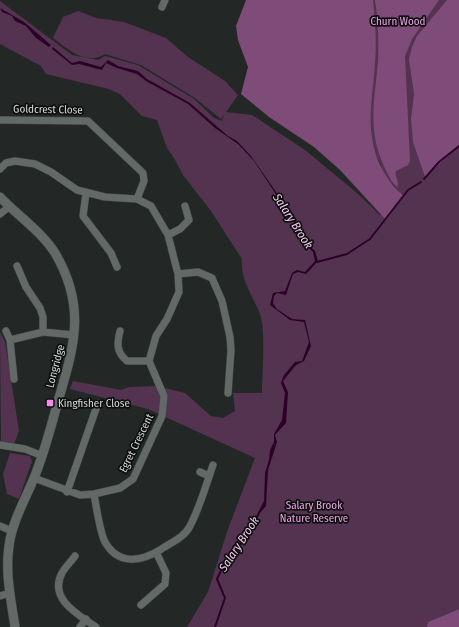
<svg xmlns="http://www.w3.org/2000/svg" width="459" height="627" viewBox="0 0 459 627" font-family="'Fira Sans Condensed',sans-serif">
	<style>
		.green { fill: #543350 }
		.forest { fill: #7f4b79 }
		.water { fill: #2c0029 }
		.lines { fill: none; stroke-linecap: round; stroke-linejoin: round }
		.stream { stroke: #2c0029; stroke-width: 2 }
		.minor-casing { stroke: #3f4442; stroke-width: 8 }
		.tertiary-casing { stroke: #3f4442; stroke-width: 10 }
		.minor { stroke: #636966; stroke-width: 7 }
		.tertiary { stroke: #636966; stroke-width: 9 }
		.poi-dot { fill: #f788ec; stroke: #0e100f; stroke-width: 1.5 }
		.labels { text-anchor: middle; stroke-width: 3.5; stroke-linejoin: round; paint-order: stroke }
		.park-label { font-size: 11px; fill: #eea1e5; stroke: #0e100f }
		.street-label { font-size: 11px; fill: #d2d5d3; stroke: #0e100f }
		.poi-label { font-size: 11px; fill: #d2d5d3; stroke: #0e100f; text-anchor: start }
		.water-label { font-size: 12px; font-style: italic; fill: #f7c8f0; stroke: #0e100f }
	</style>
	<rect width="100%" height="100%" fill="#232826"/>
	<!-- green -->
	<path class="green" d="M370,0H459V609L428,622L427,627H187L208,592L228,529L255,458L148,409L70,389L73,381L121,390L129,387L156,386L185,393L211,416L223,418L235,411L233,393H262C262,375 266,329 260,314C253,296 240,279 242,259L211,211L183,175L174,158L167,148L157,120L142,116L120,94L109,89L46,74L41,66L0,44V1L72,55L98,60L105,56L138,65L194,99L214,118L222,121L224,115L221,119L195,98L141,65L105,54C86,66 68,49 53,38L63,17L78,11L96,18L124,22L166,38L188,57L225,81L238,95L226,112L252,115L305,150L357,193L380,215L399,197L391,190L369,138Z
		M0,332L5,342L19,431L14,444L1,442Z
		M10,453L30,456L32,461L19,499L7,494L3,474Z"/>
	<!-- forest -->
	<path class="forest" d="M246,0H373C375,20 377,41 375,62C373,100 364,128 380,165C387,178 392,187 404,196L386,220L340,170L314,147L269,117L241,94L248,67L238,40L236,26Z
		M375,0H439L412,39L405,56L410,161L408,165L396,171C394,177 400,181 397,187C390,181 387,172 383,164C367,127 375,99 378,61C379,41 378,20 375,0Z
		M447,0H459V146L425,177L413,142L411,119L414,94L409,59L412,47L417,36Z
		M459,609V627H427L428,622Z"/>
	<!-- water -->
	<path class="water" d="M0,8L24,22L51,45L49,47L36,38L26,26L15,21L12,16L2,12Z
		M53,47L72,63L80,61L101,67L108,60L118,66L138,71L147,79L190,103L228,136L237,141L251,156L295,219L305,242L315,251L318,261L306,274L298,272L293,274L286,295L277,293L274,296L273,303L277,309L292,319L305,320L311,346L304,361L296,365L283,381L288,392L286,423L275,435L277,442L268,470L266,506L260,513L247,539L241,545L239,543L245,538L264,501L265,473L269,460L270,450L274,442V434L282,420L285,393L281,383L284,375L295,362L302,361L309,342L304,322L290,320L270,305L273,293L285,291L292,273L297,270L305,272L315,261L313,252L304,243L293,220L254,161L238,144L215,128L188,104L146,81L137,74L117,68L106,63L102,70L79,64L72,65L52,49Z"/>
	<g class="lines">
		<!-- stream -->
		<path class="stream" d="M424,179L439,162L459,146
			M317,262L347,254L370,239L408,190L421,182
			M215,627L225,598L217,579L225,562L241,543"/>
		<!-- minor casing -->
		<g class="minor-casing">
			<path id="minor" d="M162,7L165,0
				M0,120L88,121L143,173L144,181L137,199
				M0,169L6,163L15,161L35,164L51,172L77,190L105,197L137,199L151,206L168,235L178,274L179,292L167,319L156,336L149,361L164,396L162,416L133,479L120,488L94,494L80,495L34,478
				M86,193L83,216L111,253L117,267
				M0,214L10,206
				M168,235L180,229L189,220L185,206
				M17,266L26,287L40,308L43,317V332
				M178,274L198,272L212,278L222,301L230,337L231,350L228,393
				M6,331L10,340
				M120,331C117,343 116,352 127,361H149
				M14,379L10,340L43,332L74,335
				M0,445L25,449L43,456
				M200,472L209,476
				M67,492L98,403
				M94,494C96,505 100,533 105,542C118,565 140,562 160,550C170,543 185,537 190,526C200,507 206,485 213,465
				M0,526L12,531
				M75,556C71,562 65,567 62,573C48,599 79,615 96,627
				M0,596L10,593
				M141,605L165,584L166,573L156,552
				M80,627L86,619"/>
		</g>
		<!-- tertiary casing -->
		<g class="tertiary-casing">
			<path id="tertiary" d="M0,197C17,215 42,232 55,253C88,309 73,349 57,405C50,430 44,454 34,478C25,500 12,522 9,546C5,573 11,600 15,627"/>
		</g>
		<!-- minor -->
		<use href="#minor" class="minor"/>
		<!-- tertiary -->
		<use href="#tertiary" class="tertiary"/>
	</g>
	<!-- markers -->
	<rect class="poi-dot" x="46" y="399" width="8" height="8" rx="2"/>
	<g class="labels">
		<!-- park labels -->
		<g class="park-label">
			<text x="398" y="25">Churn Wood</text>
			<text x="314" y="509">Salary Brook<tspan x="314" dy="13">Nature Reserve</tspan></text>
		</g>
		<!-- street labels -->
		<g class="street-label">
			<text transform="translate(48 109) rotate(1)" y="4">Goldcrest Close</text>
			<text transform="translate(55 366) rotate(-75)" y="4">Longridge</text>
			<text transform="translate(136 443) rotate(-64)" y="4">Egret Crescent</text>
		</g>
		<!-- poi labels -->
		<g class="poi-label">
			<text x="58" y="407">Kingfisher Close</text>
		</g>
		<!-- water labels -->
		<g class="water-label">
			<text transform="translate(293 221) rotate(57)" y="4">Salary Brook</text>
			<text transform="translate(239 544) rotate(-57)" y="4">Salary Brook</text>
		</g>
	</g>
</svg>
